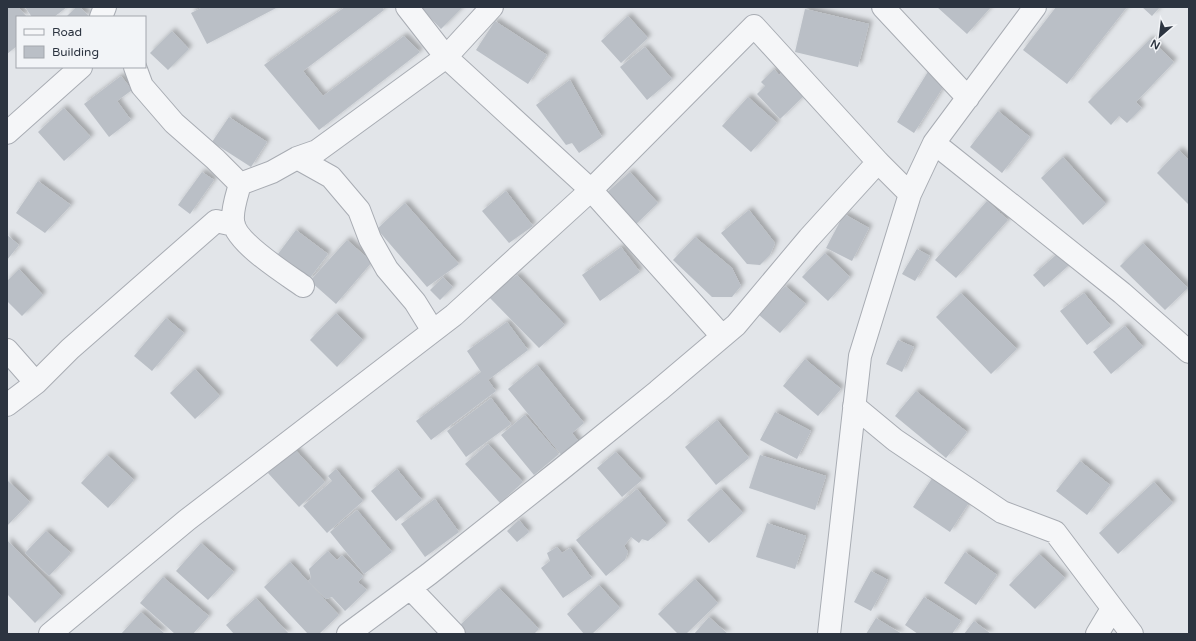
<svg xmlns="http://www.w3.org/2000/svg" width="1196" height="641" viewBox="0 0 1196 641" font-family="'Varela Round',sans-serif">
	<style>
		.building { fill: #babfc6; filter: url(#shadow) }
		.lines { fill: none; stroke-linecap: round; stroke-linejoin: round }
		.minor-casing { stroke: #a8acb3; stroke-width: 24 }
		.minor { stroke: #f5f6f8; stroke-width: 22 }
	</style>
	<defs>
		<filter id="shadow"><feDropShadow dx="3.5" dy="-3.5" stdDeviation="2" flood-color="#0004"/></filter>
	</defs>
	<rect width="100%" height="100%" fill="#e2e5e9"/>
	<!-- building -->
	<path class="building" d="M7,7H18L27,17H17V46L7,54Z
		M25,7H67L54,17H32Z
		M76,7H80L90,17H66Z
		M203,7H278L207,44L191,13Z
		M345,7H382L384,10L303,71L323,96L404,36L420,52L319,130L264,65Z
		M420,7H463L441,29Z
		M937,7H991L967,34Z
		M1056,7H1127L1067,84L1023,50Z
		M1142,7H1160L1152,16Z
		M805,9L869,24L858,67L795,52Z
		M628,16L648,38L621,63L601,41Z
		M495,21L547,55L528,84L476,50Z
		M172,31L189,49L168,70L150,53Z
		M1150,39L1174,62L1136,102L1142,108L1127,123L1119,116L1111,125L1088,102Z
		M645,47L672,79L647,100L620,67Z
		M787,68L809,91L780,119L757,94L765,86L761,82L774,69L779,75Z
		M929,70L947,81L914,133L897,122Z
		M121,76L132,90L117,101L131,120L109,137L84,104Z
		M570,80L602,137L579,153L572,143L566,145L536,105Z
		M748,97L777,123L751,152L722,126Z
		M64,108L91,137L64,161L38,132Z
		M998,111L1030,137L1002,173L970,147Z
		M229,117L267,142L251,167L212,142Z
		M1179,150L1189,160V205L1157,173Z
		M1063,157L1106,204L1083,225L1041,178Z
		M202,172L214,180L190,214L178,205Z
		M630,172L658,203L633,227L604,195Z
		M38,181L71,205L45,233L16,213Z
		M506,191L533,226L509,243L482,211Z
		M987,201L1008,220L956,278L935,260Z
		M405,203L459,264L427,287L377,229Z
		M749,210L775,243L770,255L760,265L747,264L721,233Z
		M844,214L869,228L852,261L826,248Z
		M296,230L328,254L307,282L275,258Z
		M7,235L19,245L7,260Z
		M695,237L732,268L741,286L732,297H712L673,260Z
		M347,240L372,262L336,304L310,281Z
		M1143,243L1188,288L1165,310L1120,266Z
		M621,247L640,272L600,301L582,275Z
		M1064,248L1075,260L1044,287L1033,275Z
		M917,249L930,256L915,281L902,274Z
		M825,253L850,277L828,301L802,277Z
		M19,269L43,295L22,316L7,301V281Z
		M517,275L565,325L539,348L488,296Z
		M443,277L453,287L440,300L430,290Z
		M785,286L806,304L780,333L759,315Z
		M961,293L1017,349L991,374L936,317Z
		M1084,293L1111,326L1087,345L1060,311Z
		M336,313L363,340L337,367L310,340Z
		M166,318L184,333L152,371L134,356Z
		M507,322L528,350L488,380L496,391L431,440L416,421L481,372L467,351Z
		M1125,326L1143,347L1111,374L1093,352Z
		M898,340L914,347L902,372L886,364Z
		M805,359L841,389L818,416L783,386Z
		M537,365L584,423L572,433L580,443L563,457L508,389Z
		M195,369L220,396L195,419L170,393Z
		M916,391L967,432L946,458L895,416Z
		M491,398L511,424L466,457L447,431Z
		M775,412L811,431L797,459L760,440Z
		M525,415L559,454L534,475L501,435Z
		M717,420L749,458L716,485L685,447Z
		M289,443L325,482L299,507L268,473L282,460Z
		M488,444L523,482L500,503L465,464Z
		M616,452L642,480L622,497L597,468Z
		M107,455L134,480L108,508L81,483Z
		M760,455L826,476L815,510L749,488Z
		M1080,461L1110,485L1087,515L1056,491Z
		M336,469L363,501L327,533L303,506L332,481L328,476Z
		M397,469L422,500L396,521L371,491Z
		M933,477L970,501L950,532L913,507Z
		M7,480L30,502L7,526Z
		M1154,482L1173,503L1118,554L1099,533Z
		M637,489L667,525L648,541L642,539L639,543L631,537L624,546L628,552L625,560L606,576L576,540Z
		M721,489L743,513L709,543L687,520Z
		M435,499L459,532L425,557L401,524Z
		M357,510L392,552L364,574L330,532Z
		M519,520L529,532L517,542L507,531Z
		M767,523L806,536L795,569L756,557Z
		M46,531L71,553L49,576L25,553Z
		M7,540L62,596L35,623L7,594Z
		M201,543L234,572L208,600L176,571Z
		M557,547L562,553L570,548L592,578L563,598L541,568L550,561L547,553Z
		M328,551L337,560L342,555L363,576L358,582L367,590L345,611L332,597L326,599L308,581L311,578L309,569Z
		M965,552L997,575L976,605L944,583Z
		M1039,554L1065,578L1035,609L1009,585Z
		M290,562L339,615L319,634H308L264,587Z
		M871,571L888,580L871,611L854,602Z
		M163,577L209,616L193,634H175L140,603Z
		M695,579L718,603L686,634H678L658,614Z
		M599,585L620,608L592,634H584L567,614Z
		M499,588L539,629L534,634H467L459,626Z
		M924,597L961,621L952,634H918L905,625Z
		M256,598L289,634H234L226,625Z
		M141,612L165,634H121Z
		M709,617L728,634H694Z
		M876,618L902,634H866Z
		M974,621L991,634H964Z"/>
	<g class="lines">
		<!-- minor casing -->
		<g class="minor-casing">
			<path id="minor" d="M407,7L446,57L591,190L754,26L878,162L910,194
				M883,7L968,98
				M101,17L105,7
				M135,67L142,86L174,123L215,159L240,184L272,172L297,158L317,151L446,57L492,7
				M7,133L81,67
				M934,143L1122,293L1189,352
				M297,158L331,177L359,210L370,239L387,269L415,302L433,331
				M240,184C237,195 232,209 233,220C233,241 286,274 303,286
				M7,350L36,383L70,349L216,221L234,225
				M7,405L36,383
				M854,406L895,440L1002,512L1055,532L1132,634
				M410,588L454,634
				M50,634L187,520L454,315L591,190L722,336
				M348,634L429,574L559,471L658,391L736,325L809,238L878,162
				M829,634L860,356L910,194L934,143L1035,7
				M1097,634L1112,609"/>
		</g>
		<!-- minor -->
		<use href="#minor" class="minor"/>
	</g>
	<!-- border -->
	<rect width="1196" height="641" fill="none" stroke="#2c3440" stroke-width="16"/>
	<!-- legend -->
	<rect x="16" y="16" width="130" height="52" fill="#f2f4f7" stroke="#a3a7ae"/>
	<rect x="24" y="29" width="20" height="6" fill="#f5f6f8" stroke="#a3a7ae"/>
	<text x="52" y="36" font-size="12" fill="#2c3440">Road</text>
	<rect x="24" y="46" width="20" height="12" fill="#babfc6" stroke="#a3a7ae"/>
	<text x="52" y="56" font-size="12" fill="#2c3440">Building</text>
	<!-- north arrow -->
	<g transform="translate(1160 36) rotate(208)" stroke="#f2f4f7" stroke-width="3" paint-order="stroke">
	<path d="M0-3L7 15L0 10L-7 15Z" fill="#2c3440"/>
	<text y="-6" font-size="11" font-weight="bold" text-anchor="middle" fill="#2c3440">N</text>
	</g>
</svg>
